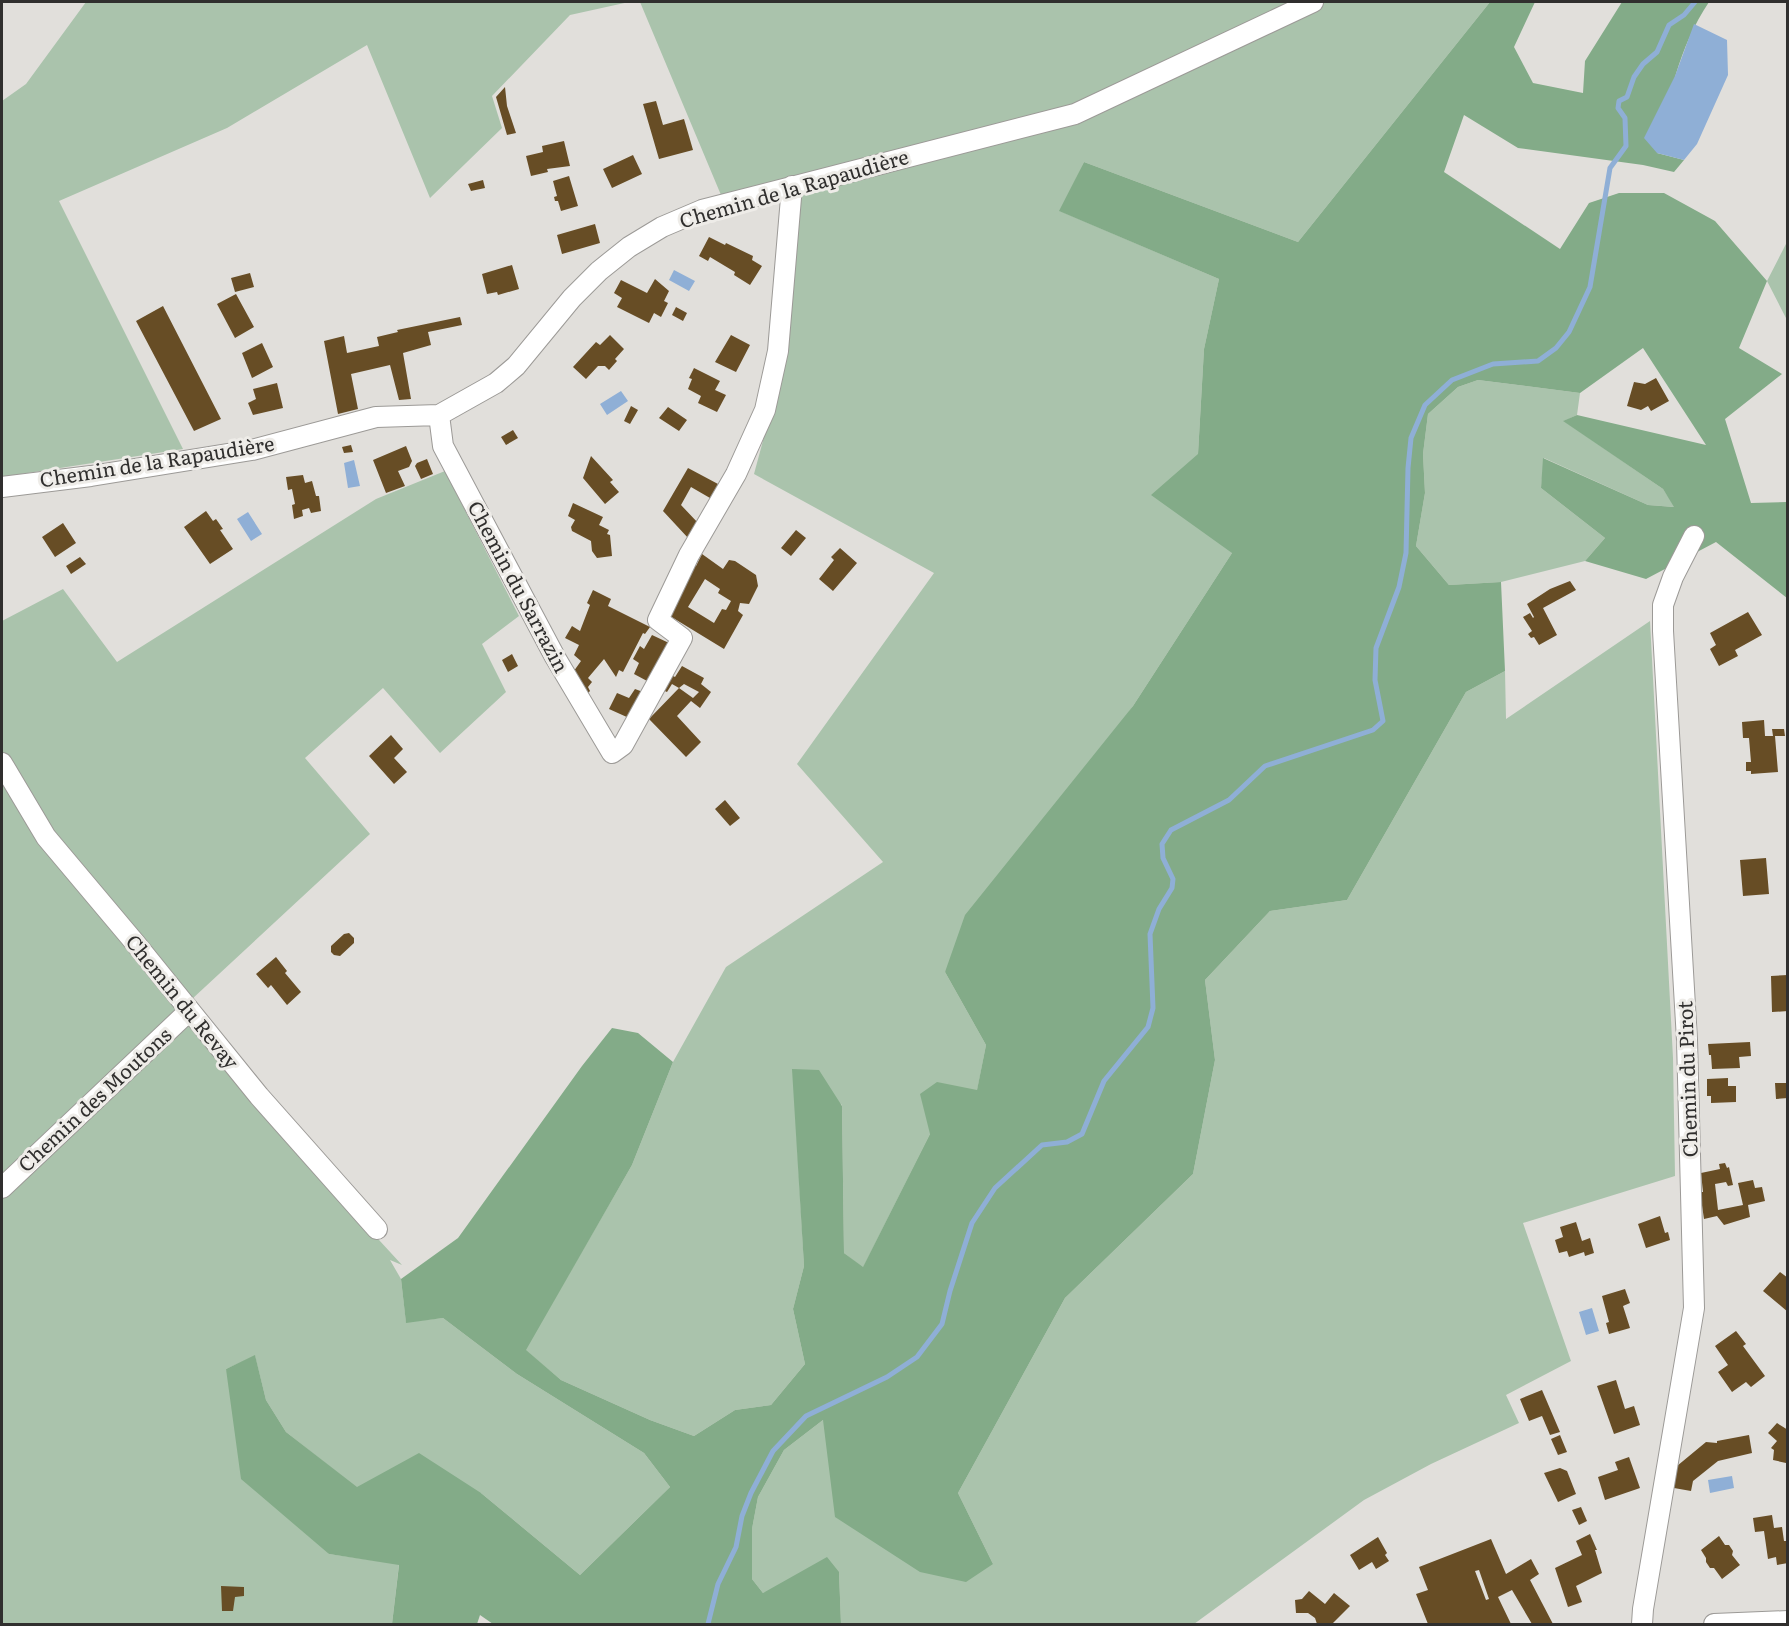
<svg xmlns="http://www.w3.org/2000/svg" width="1789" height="1626" viewBox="0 0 1789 1626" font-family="Literata,serif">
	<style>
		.green { fill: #aac3ac }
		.forest { fill: #83ab88 }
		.water { fill: #8fafd6 }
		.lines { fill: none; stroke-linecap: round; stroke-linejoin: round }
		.stream { stroke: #8fafd6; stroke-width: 5 }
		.building { fill: #674d25; fill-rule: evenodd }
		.street-casing { stroke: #9c9a97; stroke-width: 22 }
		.street { stroke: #fff; stroke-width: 20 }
		.labels { text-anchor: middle; stroke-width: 6; stroke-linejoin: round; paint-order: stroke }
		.street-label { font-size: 20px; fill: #302f2e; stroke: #eeece8 }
	</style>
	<rect width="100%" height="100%" fill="#e1dfdb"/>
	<!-- green -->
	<path class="green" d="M86,2H629L570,15L492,96L502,128L430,198L367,45L227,128L59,201L183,449L2,477V101L26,84Z
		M640,2H1490L1298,242L1084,162L1060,211L1219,279L1204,349L1198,454L1232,553L1133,706L945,972L986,1045L977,1091L938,1083L930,1134L863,1268L844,1253L842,1105L793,1069L804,1266L793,1309L805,1364L771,1405L735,1410L694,1436L650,1420L561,1380L525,1350L632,1165L673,1062L726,967L883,862L797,764L934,573L754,474L781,374L804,173L721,195Z
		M1787,242V320L1767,281Z
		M1478,380L1580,393L1577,415L1564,421L1663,489L1675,507L1648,505L1544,458L1541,488L1605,538L1585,561L1501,582L1449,585L1416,546L1425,493L1423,454L1428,414L1458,387Z
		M445,471L519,616L482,644L506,692L440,753L383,688L305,758L370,834L178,1012L255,1105L402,1265L390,1260L401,1279L406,1322L443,1318L517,1374L644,1453L670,1487L580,1575L481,1493L357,1488L286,1432L266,1400L255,1356L226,1369L329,1554L399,1564L392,1624H2V621L63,589L117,662L376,499Z
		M1650,621L1673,1058L1675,1176L1523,1223L1571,1361L1506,1395L1519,1423L1431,1464L1364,1500L1194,1624H841L839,1572L763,1593L752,1579V1529L758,1497L784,1450L823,1420L993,1564L958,1493L1065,1298L1193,1174L1215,1060L1205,980L1270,911L1347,900L1466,692L1505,671L1506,719Z"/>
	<!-- forest -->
	<path class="forest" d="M1490,2H1535L1514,47L1533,83L1583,93L1585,61L1622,2H1709C1678,48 1669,99 1657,153L1684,160L1674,172L1643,165L1518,148L1464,115L1444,172L1560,249L1589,203L1619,193H1664L1715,221L1767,281L1739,348L1782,374L1725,419L1751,503L1787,502V598L1716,542L1646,579L1585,561L1605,538L1541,488L1543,458L1648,505L1674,507L1663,489L1563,421L1577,415L1706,445L1643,348L1580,393L1478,380L1458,387L1428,414L1423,454L1425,493L1416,546L1449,585L1501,582L1505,671L1466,692L1347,900L1270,911L1205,980L1215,1060L1193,1174L1065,1298L958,1493L993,1564L966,1582L920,1572L835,1517L823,1420L784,1450L758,1497L752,1529V1579L763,1593L827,1557L839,1572L841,1624H493L480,1615L477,1624H392L399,1565L329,1554L241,1479L226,1369L255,1355L266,1400L286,1432L357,1487L419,1453L481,1493L580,1575L670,1487L644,1453L517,1374L443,1318L406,1323L401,1279L458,1238L582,1066L612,1028L638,1033L673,1062L632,1165L526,1350L561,1380L650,1420L694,1436L735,1410L771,1405L805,1364L793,1309L804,1266L792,1069L819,1070L842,1106L844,1253L863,1267L930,1134L920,1094L937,1082L977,1090L986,1045L945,972L965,915L1133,706L1232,553L1151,495L1198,454L1204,349L1219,279L1059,211L1084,162L1298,242Z"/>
	<!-- water -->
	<path class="water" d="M1694,24L1727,40L1728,75L1697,144L1684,160L1657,153L1644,138L1675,76Z
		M674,270L695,281L689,291L669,280Z
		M621,391L628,401L607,415L600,404Z
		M354,460L360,486L348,488L344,463Z
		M248,512L262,534L251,541L237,519Z
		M1592,1308L1599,1331L1586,1335L1579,1312Z
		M1732,1476L1734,1488L1710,1493L1708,1480Z"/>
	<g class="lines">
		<!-- stream -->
		<path class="stream" d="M708,1624L718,1584L736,1547L742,1516L751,1493L773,1451L806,1416L887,1377L917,1357L942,1324L950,1291L972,1223L995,1188L1042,1145L1067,1142L1082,1134L1104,1081L1148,1027L1153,1008L1150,934L1159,909L1172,888L1173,879L1163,858L1162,844L1171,830L1229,800L1265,766L1373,730L1383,721L1375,680L1376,648L1399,587L1406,553L1408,468L1411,438L1425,405L1452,380L1493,364L1538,361L1556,348L1569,332L1590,287L1610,168L1626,146L1625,118L1618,108L1619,101L1627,97L1634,77L1643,64L1657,52L1669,25L1684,15L1695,2"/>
	</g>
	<!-- building -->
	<path class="building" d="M505,87L507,106L516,133L507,135L496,97Z
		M656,101L663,125L684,119L693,150L659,159L643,104Z
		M564,141L570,166L547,169L548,172L531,176L526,156L543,152L542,146Z
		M633,155L642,174L612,188L603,169Z
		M569,176L578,206L561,211L558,201H555L554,197L557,196L553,181Z
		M483,180L485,188L471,191L468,184Z
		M595,224L600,243L562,254L557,235Z
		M709,237L725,245L726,243L753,256L752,260L762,266L750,285L734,275L735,272L710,257L708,261L699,256Z
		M512,265L519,289L498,295L497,292L487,294L482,274Z
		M250,273L254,287L235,292L231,278Z
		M655,279L669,291L664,301L668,303L661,317L654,313L649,323L617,307L622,298L614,293L621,280L647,293Z
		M236,294L254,327L235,338L217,304Z
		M163,306L221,419L194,431L136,321Z
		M676,307L687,313L683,321L672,315Z
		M460,317L462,325L428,332L431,345L403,353L411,399L399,400L390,365L351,374L358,409L338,414L324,341L344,336L347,353L379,346L377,337L398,332L397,330Z
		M610,335L624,349L615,359L617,361L609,370L605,366H598L586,379L573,367L596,342L600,345Z
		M731,335L750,345L736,372L715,362Z
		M262,343L273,367L252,378L242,353Z
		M694,368L720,381L715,390L726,395L717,412L698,403L701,396L688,389L692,379L689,378Z
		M1656,378L1669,401L1651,411L1648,406L1641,410L1627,406L1634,382L1645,384Z
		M277,383L283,408L253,415L248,403L256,399L253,389Z
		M631,406L638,410L630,424L624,421Z
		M668,407L687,420L679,431L659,418Z
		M513,430L518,438L506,445L501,437Z
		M351,445L353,452L344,453L342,447Z
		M406,446L412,461L409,467L398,471L405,486L386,493L373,460Z
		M591,456L613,480L610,482L619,492L605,504L583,478Z
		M427,459L433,474L421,479L415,466L417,463Z
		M688,468L718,484L710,498L691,487L681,505L699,524L689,539L663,511Z
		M303,475L305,483L312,481L316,496H319L321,511L311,513L309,508L302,510L303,516L294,519L292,505L295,504L292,489L288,490L286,477Z
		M573,503L603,517L599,525L609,530L607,534L610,535L612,556L597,558L592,551L591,541L572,531L571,527L575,520L568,516Z
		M206,511L213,521L216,519L223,529L220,530L233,549L210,564L184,527Z
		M63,523L76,543L55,557L42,537Z
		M796,530L806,538L791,556L781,548Z
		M840,548L857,563L833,591L819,579L834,560L831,557Z
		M702,554L723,569L729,560L735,561L756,575L758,586L749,604L740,603L738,611L743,615L724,649L665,613L689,564L696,566ZM705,579L720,589L718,593L731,601L726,610L722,609L714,623L688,607Z
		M80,557L86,564L71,574L66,566Z
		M1570,581L1576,590L1543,608L1557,635L1539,645L1534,637L1531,638L1528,634L1532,631L1523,617L1530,613L1533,618L1534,617L1527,604L1550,589Z
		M593,590L611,599L608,606L650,627L645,634L643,633L623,672L619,670L616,677L604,659L588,678L592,682L588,687L590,691L584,697L571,675L581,661L574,655L579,645L565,638L572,626L580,631L590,605L587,603Z
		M1748,612L1762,635L1735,650L1738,656L1719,666L1710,649L1716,645L1710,633Z
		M652,635L669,643L649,682L634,674L639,663L633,659L640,646L644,649Z
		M512,654L518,666L508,672L502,660Z
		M682,666L704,678L701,684L711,692L700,708L691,701L677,716L701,742L686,757L649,719L679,688L693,698L699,692L684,684L679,688L672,684L667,692L658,688L667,673L675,677Z
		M635,689L643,692L629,718L609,709L617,693L629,698Z
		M1764,720L1765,736H1773L1772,729H1784L1785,736H1775L1778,772L1751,774V771H1746V762H1751L1749,738H1743L1742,722Z
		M391,735L403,749L394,758L407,772L394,784L369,756Z
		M725,800L740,818L730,826L715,809Z
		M1766,858L1769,894L1743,896L1740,860Z
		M349,933L354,938V943L340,956L334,955L331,952V946L344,934Z
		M276,957L287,971L285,973L301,992L287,1005L271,985L268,988L256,974Z
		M1788,975V1011L1772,1012L1771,976Z
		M1750,1042L1751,1056L1739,1057L1740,1068L1712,1069L1711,1055H1709L1708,1044Z
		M1728,1078V1086H1736V1102L1711,1103V1096H1707V1079Z
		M1775,1083H1788V1098L1776,1099Z
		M1725,1163L1727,1168L1729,1167L1733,1185L1728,1186L1726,1182L1715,1184L1718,1210L1743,1205L1738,1183L1753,1180L1755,1188L1762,1187L1765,1201L1748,1205L1750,1217L1724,1225L1717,1216L1704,1219L1700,1192H1703L1701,1173L1720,1169L1719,1164Z
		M1660,1216L1665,1233L1668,1232L1670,1240L1646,1248L1638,1224Z
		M1576,1222L1582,1241L1590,1238L1594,1253L1585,1256L1584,1252L1569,1257L1567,1251L1559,1253L1555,1240L1563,1237L1560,1227Z
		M1780,1272L1788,1278V1312L1763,1291Z
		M1625,1289L1630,1303L1623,1306L1630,1328L1609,1334L1606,1323L1609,1322L1602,1296Z
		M1736,1331L1746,1344L1743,1346L1765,1376L1751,1387L1746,1382L1732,1392L1718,1372L1728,1365L1715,1346Z
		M1616,1380L1625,1409L1634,1406L1640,1425L1614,1434L1597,1386Z
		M1542,1390L1560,1432L1550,1435L1542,1416L1529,1421L1520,1399Z
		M1777,1423L1788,1430L1786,1463L1773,1460L1774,1450L1771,1448L1777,1441L1768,1433Z
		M1560,1435L1567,1452L1558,1455L1551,1439Z
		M1749,1435L1752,1453L1718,1461L1693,1481L1691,1491L1674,1488L1677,1466L1706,1442L1717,1443V1441Z
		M1629,1457L1640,1488L1605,1500L1598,1477L1618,1470L1615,1462Z
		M1560,1468L1567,1471L1576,1494L1558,1502L1544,1473Z
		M1581,1507L1587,1521L1579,1525L1572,1510Z
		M1772,1515L1774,1528L1782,1527L1784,1541H1788V1563L1777,1565L1776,1557L1768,1559L1764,1531L1755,1532L1753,1518Z
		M1590,1534L1597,1550H1595L1602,1573L1576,1586L1582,1602L1568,1607L1555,1568L1582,1555L1576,1541Z
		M1719,1536L1725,1545H1729L1733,1551L1732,1555L1740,1565L1722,1579L1714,1568H1710L1706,1562V1558L1701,1550Z
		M1378,1537L1387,1553L1385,1555L1389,1561L1376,1569L1372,1562L1359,1570L1350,1555Z
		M1491,1539L1506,1574L1531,1559L1539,1574L1530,1580L1553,1624H1532L1512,1590L1498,1597L1511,1624H1428L1416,1594L1428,1590L1419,1567ZM1479,1570L1489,1599L1486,1600L1475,1571Z
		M221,1586L244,1587V1596L235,1597L233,1611H222Z
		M1309,1591L1325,1604L1334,1593L1350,1606L1332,1624H1317L1315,1618L1308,1613H1296L1295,1600L1302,1599Z"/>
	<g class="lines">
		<!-- street casing -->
		<g class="street-casing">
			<path id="street" d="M439,415L443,446L555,657L612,753L623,745L682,638L658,620L689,555L736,474L765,410L778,351L792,186
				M2,487L91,476L252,450L376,417L439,415L496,383L516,366L572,298L599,271L629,247L662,227L702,210L1075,114L1313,2
				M2,763L46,837L136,944L259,1096L377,1229
				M2,1188L189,1011
				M1642,1624L1643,1609L1694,1308L1687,1040L1663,631V605L1673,577L1694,536
				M1714,1624L1788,1621"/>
		</g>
		<!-- street -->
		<use href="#street" class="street"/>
	</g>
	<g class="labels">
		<!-- street labels -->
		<g class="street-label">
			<text transform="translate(794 189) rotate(-16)" y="7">Chemin de la Rapaudière</text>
			<text transform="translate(157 462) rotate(-9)" y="7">Chemin de la Rapaudière</text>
			<text transform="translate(518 587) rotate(62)" y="7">Chemin du Sarrazin</text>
			<text transform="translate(182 1002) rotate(51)" y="7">Chemin du Revay</text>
			<text transform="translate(1688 1079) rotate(-92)" y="7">Chemin du Pirot</text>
			<text transform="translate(95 1100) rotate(-43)" y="7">Chemin des Moutons</text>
		</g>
	</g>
	<!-- border -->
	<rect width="1789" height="1626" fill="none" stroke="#302f2e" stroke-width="6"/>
</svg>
